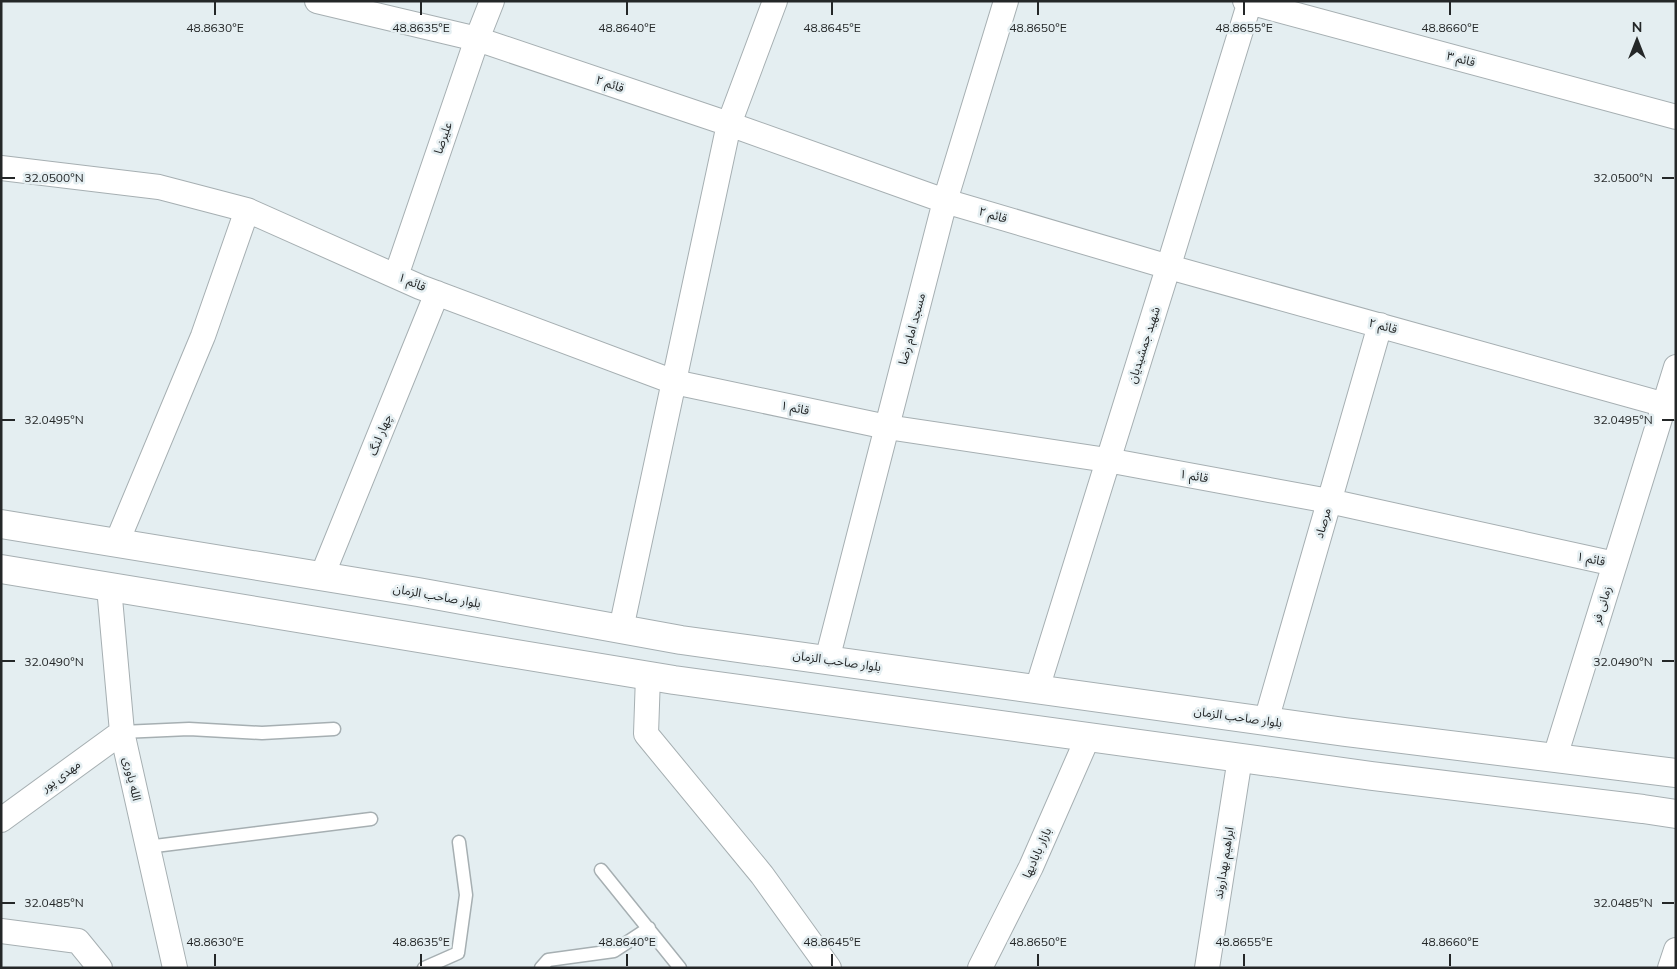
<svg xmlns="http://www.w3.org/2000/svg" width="1677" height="969" viewBox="0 0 1677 969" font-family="Mulish,'Noto Sans Arabic',sans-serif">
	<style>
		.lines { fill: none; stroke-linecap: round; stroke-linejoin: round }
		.service-casing { stroke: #a6afb2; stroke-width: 15 }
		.minor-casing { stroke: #a6afb2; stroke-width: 26 }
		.secondary-casing { stroke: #a6afb2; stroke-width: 30 }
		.service { stroke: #fff; stroke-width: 12 }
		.minor { stroke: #fff; stroke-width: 24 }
		.secondary { stroke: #fff; stroke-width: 28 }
		.ticks { fill: none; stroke: #242728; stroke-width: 2 }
		.labels { text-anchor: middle; stroke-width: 5; stroke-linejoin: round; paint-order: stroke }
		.street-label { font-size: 12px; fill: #242728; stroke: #e4eef1 }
		.ticks-label { font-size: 12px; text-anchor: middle; fill: #242728; stroke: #e4eef1; stroke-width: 5; stroke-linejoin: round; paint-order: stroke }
	</style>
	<rect width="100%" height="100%" fill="#e4eef1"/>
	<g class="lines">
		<!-- service casing -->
		<g class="service-casing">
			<path id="service" d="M122,732L189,729L262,733L334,729
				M147,847L371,819
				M601,870L680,968
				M424,968L458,953L466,895L459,842
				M541,968L548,960L614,951L649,928"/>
		</g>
		<!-- minor casing -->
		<g class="minor-casing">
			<path id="minor" d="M317,1L477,39L729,124L945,201L1169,267L1676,408
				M1245,1L1676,117
				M1,168L159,187L247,210L420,287L674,382L887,427L1107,460L1329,501L1615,564
				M396,276L477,39L492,1
				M117,542L203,336L247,210
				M322,576L437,293
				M109,587L122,732L175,968
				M621,629L729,124L775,1
				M827,660L945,201L1006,1
				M648,676L646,734L762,875L829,968
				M1037,689C1107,459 1181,231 1250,1
				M1266,721L1380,325
				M1555,757L1676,367
				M1,820L122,732
				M1,931L78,941L100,968
				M980,968L1031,867L1088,737
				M1207,968L1240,758
				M1670,968L1676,950"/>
		</g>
		<!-- secondary casing -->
		<g class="secondary-casing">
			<path id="secondary" d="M1,524L418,592L681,640L1345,732L1676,773
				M1,569L674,680L1372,776L1643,809L1676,814"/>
		</g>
		<!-- service -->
		<use href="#service" class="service"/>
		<!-- minor -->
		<use href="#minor" class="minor"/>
		<!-- secondary -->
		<use href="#secondary" class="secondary"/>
	</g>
	<!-- ticks -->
	<path class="ticks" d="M215,2V15M421,2V15M627,2V15M832,2V15M1038,2V15M1244,2V15M1450,2V15M2,178H15M1662,178H1674M2,420H15M1662,420H1674M2,661H15M1662,661H1674M2,903H15M1662,903H1674M215,954V966M421,954V966M627,954V966M832,954V966M1038,954V966M1244,954V966M1450,954V966"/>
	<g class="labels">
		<!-- street labels -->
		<g class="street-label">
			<text transform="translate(1461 59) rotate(15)" y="4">قائم ۳</text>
			<text transform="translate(610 84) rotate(19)" y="4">قائم ۲</text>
			<text transform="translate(443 138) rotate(-71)" y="4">علیرضا</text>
			<text transform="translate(993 215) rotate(16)" y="4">قائم ۲</text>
			<text transform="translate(412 282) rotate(23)" y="4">قائم ۱</text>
			<text transform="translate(1383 326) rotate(15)" y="4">قائم ۲</text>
			<text transform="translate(912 329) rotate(-75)" y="4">مسجد امام رضا</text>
			<text transform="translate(1144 345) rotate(-72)" y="4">شهید جمشیدیان</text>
			<text transform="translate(795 408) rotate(12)" y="4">قائم ۱</text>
			<text transform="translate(380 435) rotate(-68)" y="4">چهار لنگ</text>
			<text transform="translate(1194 476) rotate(10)" y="4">قائم ۱</text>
			<text transform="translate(1323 523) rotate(-74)" y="4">مرصاد</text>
			<text transform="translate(1591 559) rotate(12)" y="4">قائم ۱</text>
			<text transform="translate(437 596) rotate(10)" y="4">بلوار صاحب الزمان</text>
			<text transform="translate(1602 605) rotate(-73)" y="4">زمانی فر</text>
			<text transform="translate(837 661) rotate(8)" y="4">بلوار صاحب الزمان</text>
			<text transform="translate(1238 717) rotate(8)" y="4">بلوار صاحب الزمان</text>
			<text transform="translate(61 776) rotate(-36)" y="4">مهدی پور</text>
			<text transform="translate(132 779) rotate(77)" y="4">الله یاوری</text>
			<text transform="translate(1037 853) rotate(-66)" y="4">بازار بابادیها</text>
			<text transform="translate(1224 863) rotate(-81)" y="4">ابراهیم بهداروند</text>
		</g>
	</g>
	<g class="ticks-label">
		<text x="215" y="32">48.8630°E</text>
		<text x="421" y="32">48.8635°E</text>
		<text x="627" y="32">48.8640°E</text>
		<text x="832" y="32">48.8645°E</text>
		<text x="1038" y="32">48.8650°E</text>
		<text x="1244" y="32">48.8655°E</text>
		<text x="1450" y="32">48.8660°E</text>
		<text x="54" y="182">32.0500°N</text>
		<text x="1623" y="182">32.0500°N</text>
		<text x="54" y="424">32.0495°N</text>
		<text x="1623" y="424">32.0495°N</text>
		<text x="54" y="666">32.0490°N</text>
		<text x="1623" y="666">32.0490°N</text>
		<text x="54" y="907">32.0485°N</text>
		<text x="1623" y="907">32.0485°N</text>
		<text x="215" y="946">48.8630°E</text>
		<text x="421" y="946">48.8635°E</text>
		<text x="627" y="946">48.8640°E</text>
		<text x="832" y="946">48.8645°E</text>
		<text x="1038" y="946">48.8650°E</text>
		<text x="1244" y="946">48.8655°E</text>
		<text x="1450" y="946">48.8660°E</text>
	</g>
	<!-- border -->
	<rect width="1677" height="969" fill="none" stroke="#242728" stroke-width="5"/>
	<!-- north arrow -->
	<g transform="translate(1637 40)" stroke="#e4eef1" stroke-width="4" paint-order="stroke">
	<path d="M0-4L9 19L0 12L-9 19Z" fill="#242728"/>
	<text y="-8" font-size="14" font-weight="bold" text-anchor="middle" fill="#242728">N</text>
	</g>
</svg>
